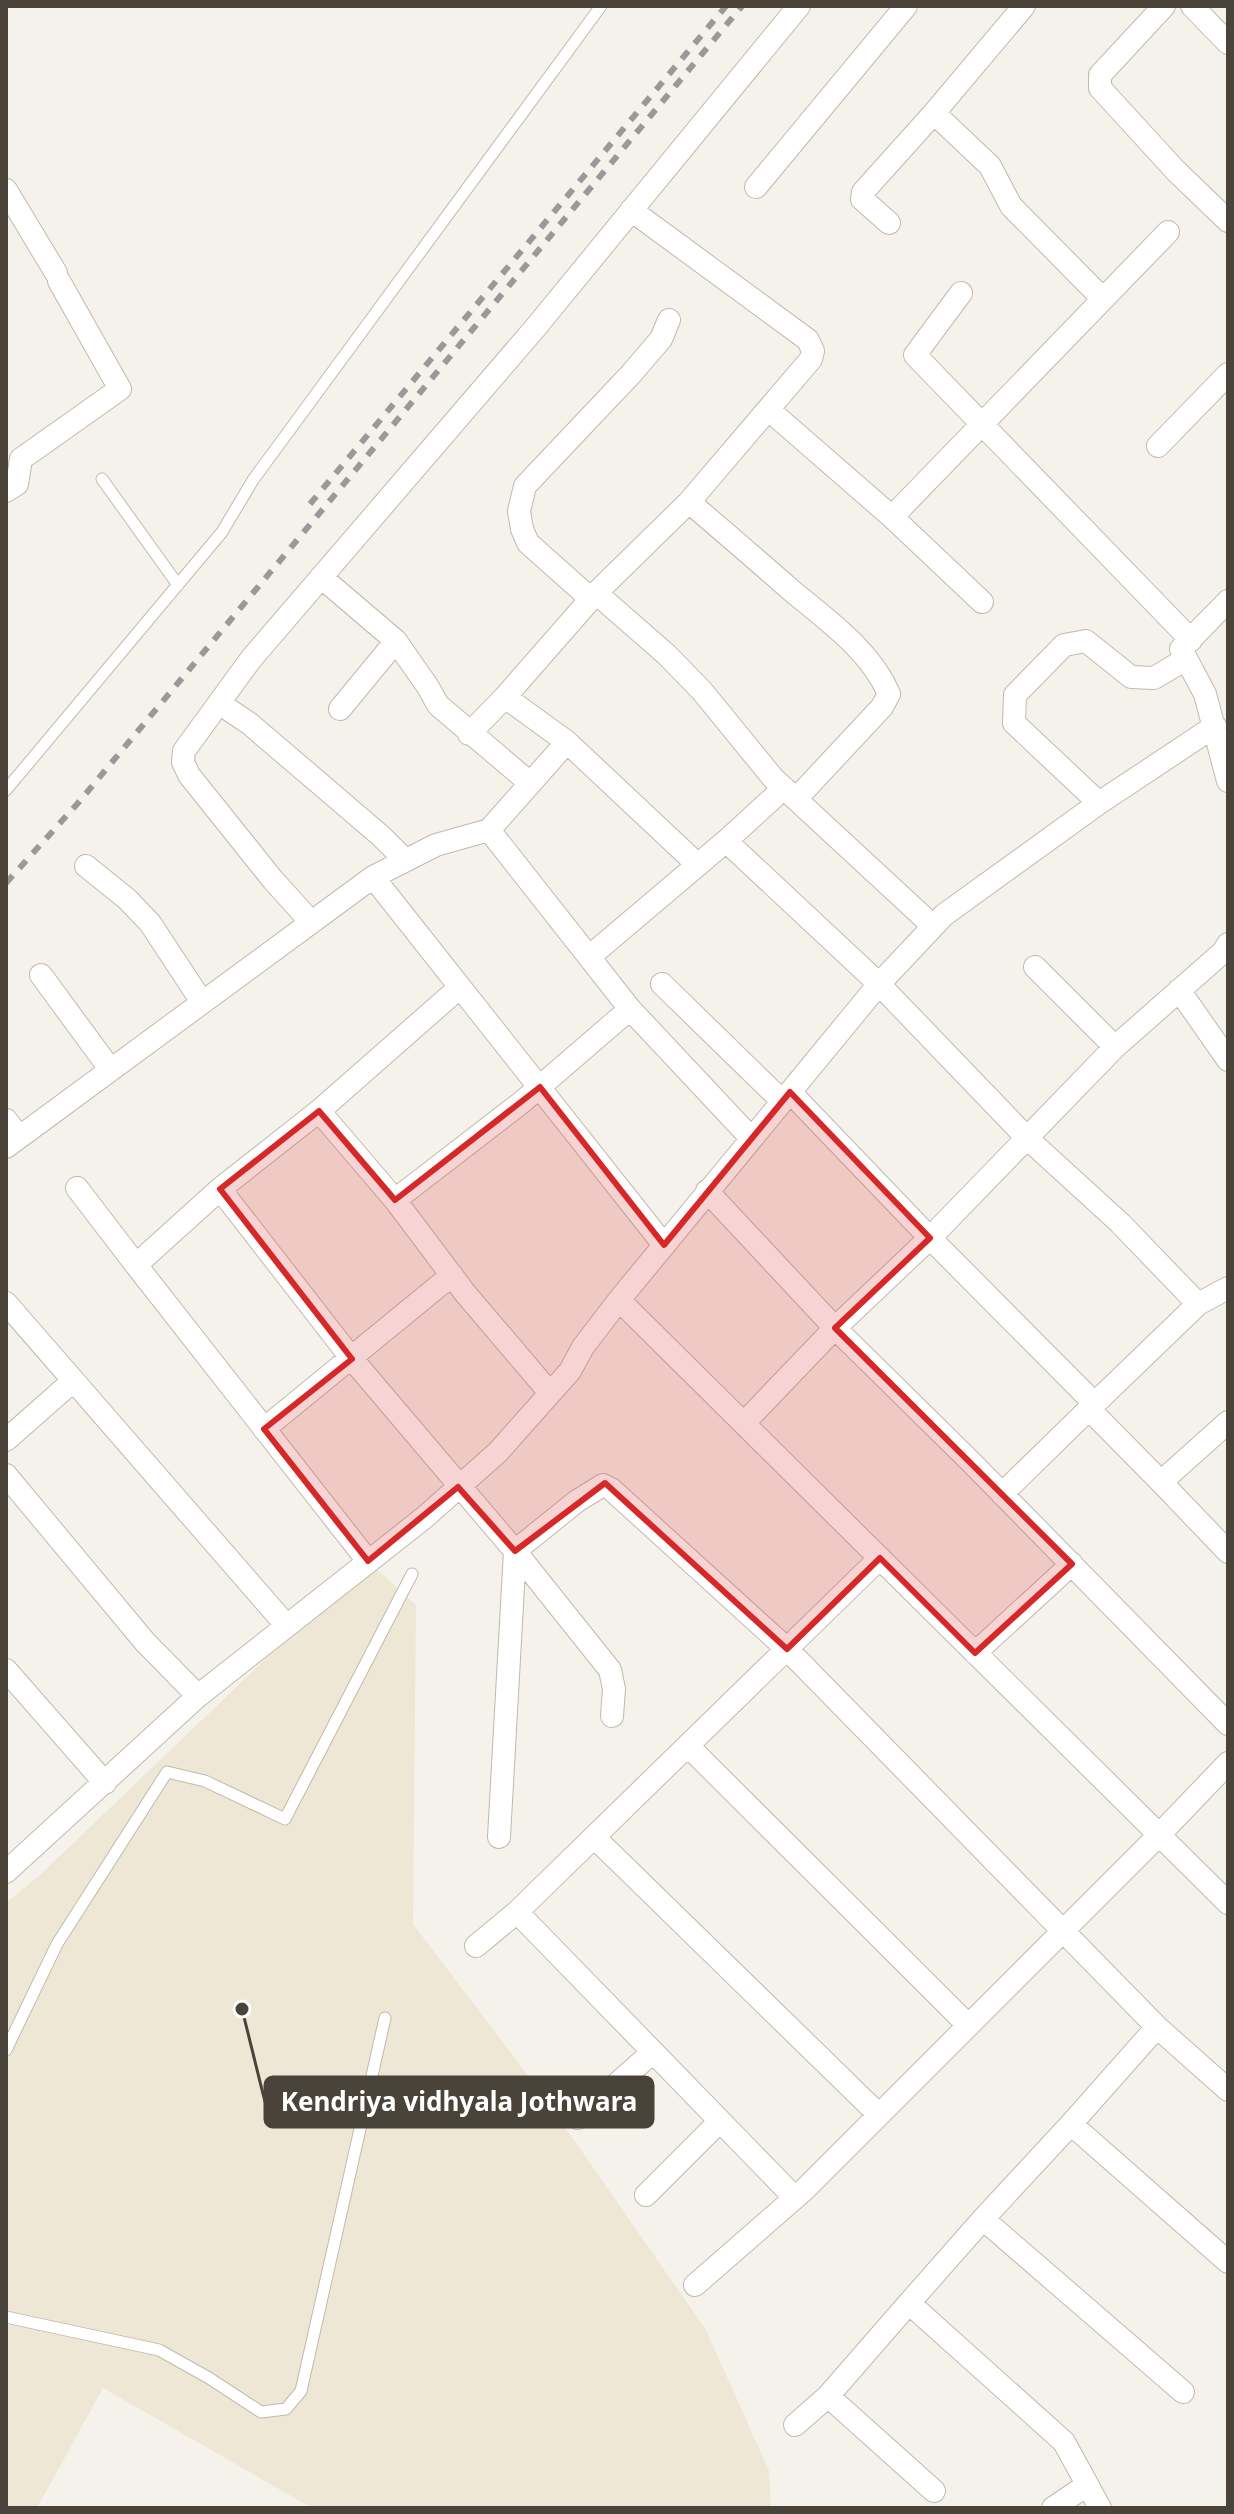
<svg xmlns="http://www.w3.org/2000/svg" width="1234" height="2514" viewBox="0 0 1234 2514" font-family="'Noto Sans',sans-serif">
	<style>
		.education { fill: #eee7d5 }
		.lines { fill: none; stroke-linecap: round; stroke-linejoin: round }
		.service-casing { stroke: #c0baad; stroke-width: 13 }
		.minor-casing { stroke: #c0baad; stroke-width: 24 }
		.service { stroke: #fff; stroke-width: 11 }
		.minor { stroke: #fff; stroke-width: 22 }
		.rail { stroke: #999; stroke-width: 6; stroke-dasharray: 10 10; stroke-linecap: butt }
		.marked { fill: #d62828; fill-opacity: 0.2; stroke: #d62828; stroke-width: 6; stroke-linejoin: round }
		.leader { fill: none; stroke: #494339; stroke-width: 3 }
		.callout-dot { fill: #494339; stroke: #fff; stroke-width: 3 }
		.callout { fill: #494339; stroke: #494339; stroke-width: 3 }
		.callout-label { font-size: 26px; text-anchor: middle; font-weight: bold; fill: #fff }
	</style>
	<rect width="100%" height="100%" fill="#f5f2eb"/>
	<!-- education -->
	<path class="education" d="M368,1561L416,1605L413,1924L542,2094L706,2330L769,2471L771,2508H312L103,2388L37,2508H6V1903L41,1874Z"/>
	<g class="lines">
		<!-- service casing -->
		<g class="service-casing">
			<path id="service" d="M102,479L178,585
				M6,790L222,532L253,480L601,6
				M6,2050L57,1944L167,1772L205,1781L285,1819L412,1574
				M6,2317L159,2350L209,2378L261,2412L286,2409L301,2391L385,2018"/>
		</g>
		<!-- minor casing -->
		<g class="minor-casing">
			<path id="minor" d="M1164,6L1100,75V88L1176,171L1228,221
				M1192,6L1228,43
				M934,113L990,166L1011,206L1103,299
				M756,187L906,6
				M6,190L56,273
				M889,223L862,199L863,192L934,113L1024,6
				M961,293L915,355L1191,640
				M769,410L892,517L982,602
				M1158,446L1228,374
				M6,491L17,484L21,459L120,389L59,281
				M689,502C723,531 758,561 792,591C827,620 871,651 889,694L882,707L796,799
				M892,517L1168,232
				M321,577L396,641L428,687L438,705L530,783
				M596,593L667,655L702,691L773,778L933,926
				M591,599L528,543L522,529L519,511L525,486L631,374L661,339L669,320
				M1228,601L1181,649L1205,694L1228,781
				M219,703L250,724L381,836L405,860
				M340,709L396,641
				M469,734L505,697
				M567,742L505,697L596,593L689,502L811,359L813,351L808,340L631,210
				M1099,803L1014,723L1015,695L1064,645L1086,641L1131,677L1154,678L1186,659
				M489,830L567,742L698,865
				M726,841L784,788
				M86,866L127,899L150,923L202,1002
				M311,922L273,880L189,775L183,762L184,751L251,659L536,327L799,6
				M589,957L726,841L879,984L1028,1139L1120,1223L1198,1304
				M1035,967L1115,1047
				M41,975L110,1069
				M662,984L782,1101
				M1179,990L1228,1060
				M630,1009L489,830L436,845L373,877L664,1245
				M790,1092L930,1238L1095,1404
				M319,1111L220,1189L136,1265L368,1561
				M6,1120L19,1137
				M6,1147L373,877
				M77,1188L136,1265
				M220,1189L352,1359L515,1551L610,1670L614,1689L612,1716
				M707,1191L835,1328L930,1238L1115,1047L1223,952L1228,944
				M395,1200L319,1111L459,988
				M619,1300L1228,1903
				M6,1303L286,1625
				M550,1393L465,1293L395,1200L522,1102L630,1009L751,1138
				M1089,1409L1198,1304L1228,1288
				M1228,1422L1161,1482L1228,1552
				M744,1423L835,1328L971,1462L1228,1724
				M264,1429L452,1275
				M6,1440L73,1381
				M6,1475L145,1642L198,1696
				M1002,1494L1089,1409L1161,1482
				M975,1653L1072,1564
				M6,1670L105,1783
				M688,1746L968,2025
				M499,1837L515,1551L577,1501L603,1485L611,1489L787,1649L1157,2027L1228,2090
				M594,1837L878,2114
				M6,1872L198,1696L425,1517L498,1452L570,1371L583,1347L619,1300L879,984L944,915L1099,803L1215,726
				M517,1912L795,2198
				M476,1946L517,1912L880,1558
				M578,2118L653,2052
				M1071,2124L1157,2027
				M646,2195L720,2121
				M983,2219L1071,2124L1228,2262
				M695,2285L804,2190L1159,1835L1228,1763
				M909,2303L983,2219L1183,2392
				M795,2425L828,2396
				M934,2491L828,2396L909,2303L1064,2442L1100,2508
				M1053,2508L1087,2485"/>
		</g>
		<!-- service -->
		<use href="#service" class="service"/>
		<!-- minor -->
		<use href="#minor" class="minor"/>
		<!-- rail -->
		<path class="rail" d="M310,504L726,6
			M6,883L78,803L742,6"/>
	</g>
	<!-- marked area -->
	<path class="marked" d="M540,1087L664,1245L790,1092L930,1238L835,1328L1072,1564L975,1653L880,1558L787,1649L605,1483L515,1551L458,1487L368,1561L264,1429L352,1359L220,1189L319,1111L395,1200Z"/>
	<!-- callouts -->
	<path class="leader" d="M242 2009L265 2102"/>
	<circle class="callout-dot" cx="242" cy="2009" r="8"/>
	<rect class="callout" x="265" y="2077" width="388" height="50" rx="8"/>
	<g class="callout-label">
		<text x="459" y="2111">Kendriya vidhyala Jothwara</text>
	</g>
	<!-- border -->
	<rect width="1234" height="2514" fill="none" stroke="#494339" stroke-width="16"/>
</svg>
